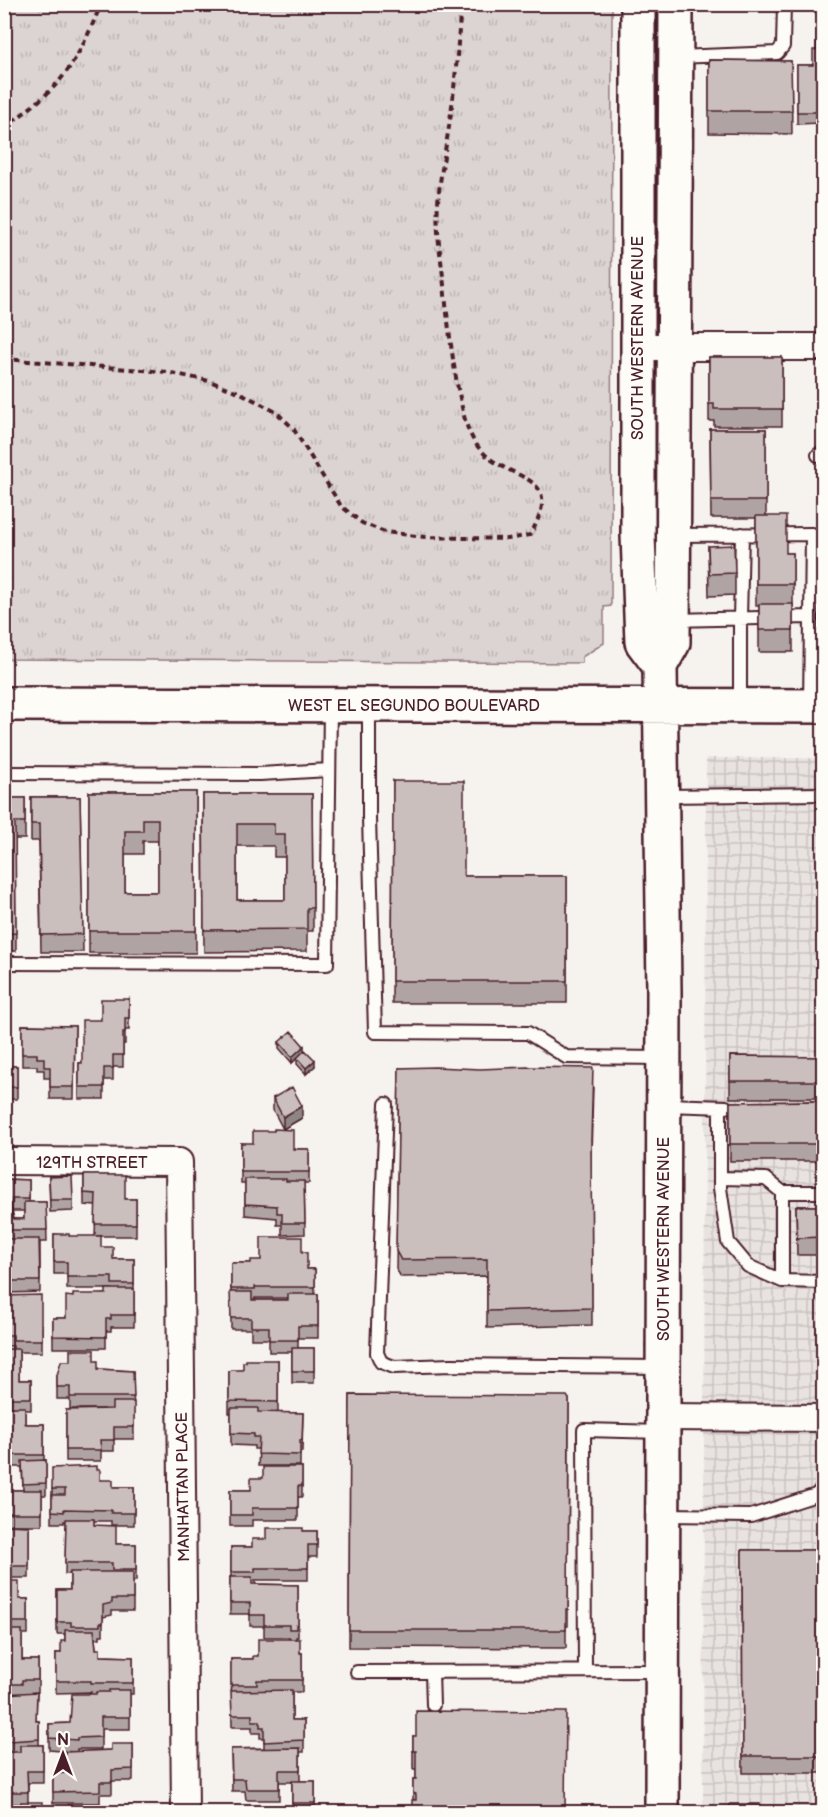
<svg xmlns="http://www.w3.org/2000/svg" width="828" height="1817" viewBox="0 0 828 1817" font-family="'Balsamiq Sans',sans-serif">
	<style>
		.industrial { fill: url(#industrial-grid) }
		.grass { fill: url(#grass-tufts); stroke: #937a7e; stroke-width: 1.5 }
		.lines { fill: none; stroke-linecap: round; stroke-linejoin: round }
		.lane-casing { stroke: #4a1f2b; stroke-width: 16 }
		.street-casing { stroke: #4a1f2b; stroke-width: 30 }
		.primary-casing { stroke: #4a1f2b; stroke-width: 38 }
		.path { stroke: #4a1f2b; stroke-width: 4; stroke-dasharray: 6 4.5; stroke-linecap: butt }
		.lane { stroke: #fdfcf7; stroke-width: 12 }
		.street { stroke: #fdfcf7; stroke-width: 26 }
		.primary { stroke: #fdfcf7; stroke-width: 33 }
		.wall { fill: #afa4a3; stroke: #4a1f2b; stroke-width: 1.5; fill-rule: evenodd }
		.shaded-wall { fill: #8e8685; stroke: #4a1f2b; stroke-width: 1.5 }
		.building { fill: #cbbfbe; stroke: #4a1f2b; stroke-width: 1.5; fill-rule: evenodd }
		.labels { text-anchor: middle; stroke-width: 4.5; stroke-linejoin: round; paint-order: stroke }
		.street-label { font-size: 16px; fill: #4a1f2b; stroke: #fdfcf7 }
	</style>
	<defs>
		<pattern id="industrial-grid" width="8" height="8" patternUnits="userSpaceOnUse" patternTransform="scale(1.5)"><rect width="8" height="8" fill="#e9e3e0"/><path d="M0 4h8M4 0v8" fill="none" stroke="#c9c2c0"/></pattern>
		<pattern id="grass-tufts" width="24" height="20" patternUnits="userSpaceOnUse" patternTransform="scale(1.5)"><rect width="24" height="20" fill="#dcd4d2"/><path d="M3 7l-1-3M5 7V3M7 7l1-3M15 17l-1-3M17 17v-4M19 17l1-3" fill="none" stroke="#beb6b4"/></pattern>
	</defs>
	<rect width="100%" height="100%" fill="#f6f3ef"/>
	<filter id="ink" filterUnits="userSpaceOnUse"><feTurbulence type="fractalNoise" baseFrequency=".0167" numOctaves="2"/><feDisplacementMap in="SourceGraphic" scale="12" xChannelSelector="R" yChannelSelector="G"/><feConvolveMatrix kernelMatrix="1 2 1 2 8 2 1 2 1" color-interpolation-filters="sRGB"/></filter>
	<g filter="url(#ink)">
		<!-- industrial -->
		<path class="industrial" d="M706,758H823V1812H703Z"/>
		<!-- grass -->
		<path class="grass" d="M5,4L612,5L611,606L604,607V643L582,657V663L5,659Z"/>
		<g class="lines">
			<!-- lane casing -->
			<g class="lane-casing">
				<path id="lane" d="M677,57L777,53L783,46L784,4
					M818,455L824,451
					M676,535L812,534L810,705
					M673,620L810,617
					M740,704V618L742,534
					M369,706V818L375,1032L528,1033L566,1057L664,1058
					M4,773L260,774L329,770
					M664,796L824,794
					M4,963L327,964L330,706
					M386,1104L377,1353L381,1362L394,1367L451,1365L662,1367
					M666,1105L726,1107
					M720,1107V1188L728,1242L748,1266L782,1281
					M720,1178L766,1179L782,1192
					M824,1192H782V1281L824,1282
					M664,1515L751,1516L816,1495L824,1487
					M585,1671L584,1430L662,1432
					M357,1672L661,1671
					M432,1672L433,1705"/>
			</g>
			<!-- street casing -->
			<g class="street-casing">
				<path id="street" d="M636,347H824
					M4,1161L179,1162L185,1812
					M663,1417L824,1418"/>
			</g>
			<!-- primary casing -->
			<g class="primary-casing">
				<path id="primary" d="M638,4V535L642,642L660,666
					M4,704L824,706
					M662,1812L664,992L660,666L673,643L676,4"/>
			</g>
			<!-- path -->
			<path class="path" d="M4,128C25,112 48,96 64,75C80,54 91,29 101,4
				M4,359L167,372L209,381L241,393L276,412L293,428L341,506L362,523L385,532L425,537L508,539L530,535C568,470 508,484 479,448C465,431 463,410 458,389C451,351 447,314 443,276C440,252 436,228 438,203C440,173 447,143 451,113C456,77 458,41 461,4"/>
			<!-- lane -->
			<use href="#lane" class="lane"/>
			<!-- street -->
			<use href="#street" class="street"/>
			<!-- primary -->
			<use href="#primary" class="primary"/>
		</g>
		<!-- wall -->
		<path class="wall" d="M824,29V120H820V123L797,124V65H813Z
			M709,60L791,61L792,134L709,133Z
			M709,357H782V426H714V421H709Z
			M710,429H766V516L786,553H793V652H759V606H756V518H711Z
			M708,546L735,573V595L709,596Z
			M393,781L464,876H567V1003H392Z
			M89,792H196V953H89ZM143,841H158V892H125V854H143Z
			M203,794H312L313,931H307V951L204,952ZM237,846H274V857H285V900H237Z
			M31,797H80L83,952H41L39,841H31Z
			M4,798H25V839H15L16,951H4Z
			M129,999V1030H125V1044H123V1067H113V1080H104V1099H79V1063H82Z
			M4,1001L10,1066H17V1099H4Z
			M22,1025L75,1026L74,1099H50V1078H44V1070H37V1066H22Z
			M279,1042L304,1051L315,1066L306,1074L297,1064V1058L292,1063L279,1048Z
			M730,1056L824,1057V1098H730Z
			M399,1068L593,1086L591,1155L592,1325L487,1328V1276L401,1277L396,1269Z
			M273,1098L302,1118L283,1129L273,1110Z
			M824,1101V1161H730V1102Z
			M241,1143L293,1149H309V1183H304L305,1234L282,1235V1225H277V1218L245,1215V1183H241Z
			M84,1175L125,1199H136V1236H95L96,1206L84,1205Z
			M49,1177L73,1200V1211L50,1212Z
			M4,1179L29,1180V1202H46L47,1242H40V1292L6,1293V1295H4V1239H8V1233H4ZM12,1211H24V1219H14Z
			M796,1206H824V1255H797Z
			M54,1234L69,1236L101,1247L113,1259H134V1327H111V1331H106V1348H53V1318H66L73,1297L106,1294L112,1289H67V1274H54Z
			M302,1252L307,1269H315V1294H318V1338H298V1348H314V1383H292V1352H269V1339H251V1329H231V1263H251ZM255,1298H288V1300H255Z
			M4,1296L41,1325H42V1352H19V1380H31V1410H25V1424H44V1460H46V1495H42V1525H4V1470L8,1490H23L22,1467H4V1349H13V1346H4Z
			M278,1360V1413H303L302,1452H300V1466H258L259,1449H254V1446L231,1445V1413H229V1372L243,1370Z
			M94,1361L98,1369L133,1371L134,1439H114V1451H101V1461H66V1410L105,1409H70V1399H57V1375Z
			M350,1395L569,1399L568,1626H566V1648L349,1647Z
			M302,1467V1497H298V1520H252V1526H230V1490H251L263,1478Z
			M100,1480L113,1487H134V1525H111V1521H94V1525L116,1544H136V1581H133V1611H112V1615L103,1617V1635H100V1638H95L96,1649L100,1656L133,1657V1694H130V1729H101V1749H77V1752L111,1750L133,1744V1781H112V1794H100V1803H53V1774L65,1773L74,1752L49,1750V1724L70,1723L91,1692L56,1693V1653H61L65,1641V1634H57V1590H70V1574H65L66,1521H64V1523H52V1489Z
			M4,1525L29,1526V1578H4Z
			M303,1531H317V1557H308V1580H255V1584L298,1585V1637H296V1639L300,1653H302V1692H292V1720H304V1752H300V1781H315V1812H269L292,1810V1782H279V1800H246L245,1791H232L231,1749L264,1748V1738H260V1733H252V1727H232L231,1659H253L258,1656L289,1639V1637H264V1626H250V1614H230V1577H231V1547H252L266,1539Z
			M742,1550H824V1773H743Z
			M4,1581L19,1599H28V1634H22V1660H38V1692H37L36,1721H39V1745H43V1783H28V1802L21,1808V1804H4V1752H9V1751H4Z
			M413,1736L565,1812L413,1800V1779H416V1769H413Z"/>
		<!-- shaded-wall -->
		<path class="shaded-wall" d="M304,1046V1052L292,1063V1057Z
			M315,1060V1066L306,1074V1068Z
			M302,1106V1118L283,1129V1117Z"/>
		<!-- building -->
		<path class="building" d="M817,29H824V108H820V112H797V65H813V50H817Z
			M709,60L791,61L792,111H709Z
			M709,357H782V409H714V404H709Z
			M710,429H766V501H711Z
			M756,516H786V553H793V584H756Z
			M734,545L735,573L709,574L708,546Z
			M759,604H793V630H759Z
			M393,781H464V876H567V981H392Z
			M89,792H196V931H89ZM143,819H158V892H125V831H143Z
			M203,794H312L313,908H307V929L204,930ZM237,824H274V834H285V900H237Z
			M31,797H80L83,934L41,935L39,824H31Z
			M4,798H25V822H15L16,933L4,934Z
			M101,999H129V1018H125V1032H123V1055H113V1068H104V1087H79V1063H82V1020H101Z
			M4,1001H10V1066H17V1087H4Z
			M22,1025L75,1026L74,1087H50V1067H44V1058H37V1054H22Z
			M291,1031L304,1046L292,1057L279,1042Z
			M305,1050L315,1060L306,1068L297,1058Z
			M730,1056L824,1057V1081H730Z
			M435,1067L480,1069L528,1067L593,1068L591,1140L592,1308L487,1311V1259L401,1260L396,1251L399,1068Z
			M292,1087L302,1106L283,1117L273,1098Z
			M824,1101V1144H730V1102Z
			M274,1129L293,1130V1149H309V1172H241V1143H253V1131H274Z
			M84,1175H125V1199H136V1224H95L96,1194L84,1193Z
			M72,1176L73,1200H50L49,1177Z
			M4,1179L29,1180V1199H12V1216L14,1219H24V1202H46L47,1230H8V1221H4Z
			M245,1179H286V1181H304L305,1223H282V1213H277V1206L245,1204Z
			M796,1206H824V1237L797,1238Z
			M54,1234H69V1236H101V1247H113V1259H134V1284H112V1277H67V1262H54Z
			M261,1237H302V1252H307V1269H315V1287H255V1289H231V1263H251V1260H261Z
			M4,1239H39L40,1281H6V1283H4Z
			M106,1289H134V1315H111V1319H106V1337L53,1336V1318H66V1296L73,1297V1294H106Z
			M230,1292H252V1300H288V1294H318V1326H298V1340H269V1327H251V1318H231Z
			M41,1295V1325H42V1340H13V1335H4V1296Z
			M292,1348H314V1371H292Z
			M4,1349H19V1380H31V1398H4Z
			M70,1350H94V1361H98V1369L133,1371L134,1397H70V1387H57V1375L61,1361H70Z
			M246,1360H278V1402L229,1401V1372L231,1370H243V1362H246Z
			M350,1395L567,1396L569,1399L568,1609H566V1630H349Z
			M112,1402H134V1427H114V1440H100L101,1450H66V1410L112,1409Z
			M4,1407H25V1424H44V1455H4Z
			M231,1408H258V1412L303,1413L302,1440H300V1455L258,1454L259,1437H254V1434L231,1433Z
			M46,1460V1483L23,1484L22,1461Z
			M97,1466V1469H100V1480H113V1487H134V1513H111V1510L64,1509V1512L52,1511V1495H65V1489H52V1468Z
			M263,1467H302V1486H298V1508H252V1515H230V1490H251V1478H263Z
			M4,1470H8V1490H42V1513H4Z
			M66,1519H94V1525L116,1526V1544H136V1570H112V1563H65Z
			M4,1525L29,1526V1566H4Z
			M266,1528H303V1531H317V1545H308V1568H255V1572H231V1547H252V1539H266Z
			M742,1550H824V1756H743Z
			M70,1572H133V1599H112V1603L103,1605V1623H100V1626H71V1622H57V1590H70Z
			M230,1577H252V1584L298,1585V1625H296V1629H289V1625H264V1615H250V1603H230Z
			M4,1581H19V1599H28V1622H4Z
			M4,1630H22V1660H38V1680H22V1684H4Z
			M65,1630H94L96,1649H100V1656L133,1657V1683H91V1681H56V1653H61V1641H65Z
			M258,1639H300V1653H302V1680H257V1685H231V1659H253V1656H258Z
			M109,1690H130V1717H101V1737L77,1738V1740L49,1738V1724L70,1723L72,1694H96V1692H109Z
			M292,1690V1720H304V1740L264,1742V1727H260V1721H252V1715H232L231,1691Z
			M37,1692L36,1721H39V1739L9,1741V1739H4V1694Z
			M416,1711L566,1712L565,1812H412V1800H416V1794L413,1793V1779H416V1751H413V1736H416Z
			M111,1744H133V1769L112,1770V1782H100V1791L53,1792V1774L66,1773L65,1752L111,1750Z
			M20,1745H43V1771H27L28,1792H4V1752H20Z
			M300,1748V1770H279V1789H246L245,1779H232L231,1749Z
			M292,1781H315V1803H292Z
			M21,1802H42V1812H4V1808H21Z
			M730,1804H760V1812H730Z
			M68,1805H98V1812H68Z
			M269,1810H293V1812H269Z"/>
	</g>
	<g class="labels">
		<!-- street labels -->
		<g class="street-label">
			<text transform="translate(637 338) rotate(-90)" y="6">SOUTH WESTERN AVENUE</text>
			<text x="414" y="711">WEST EL SEGUNDO BOULEVARD</text>
			<text x="92" y="1168">129TH STREET</text>
			<text transform="translate(663 1239) rotate(-90)" y="6">SOUTH WESTERN AVENUE</text>
			<text transform="translate(182 1487) rotate(-91)" y="6">MANHATTAN PLACE</text>
		</g>
	</g>
	<!-- margin -->
	<rect width="828" height="1817" fill="none" stroke="#fdfcf7" stroke-width="24"/>
	<rect x="12" y="12" width="804" height="1793" fill="none" stroke="#4a1f2b" stroke-width="2" filter="url(#ink)"/>
	<!-- north arrow -->
	<g transform="translate(63 1754)" stroke="#fdfcf7" stroke-width="4.5" paint-order="stroke">
	<path d="M0-4.5L10 22L0 15L-10 22Z" fill="#4a1f2b"/>
	<text y="-9" font-size="16" font-weight="bold" text-anchor="middle" fill="#4a1f2b">N</text>
	</g>
</svg>
